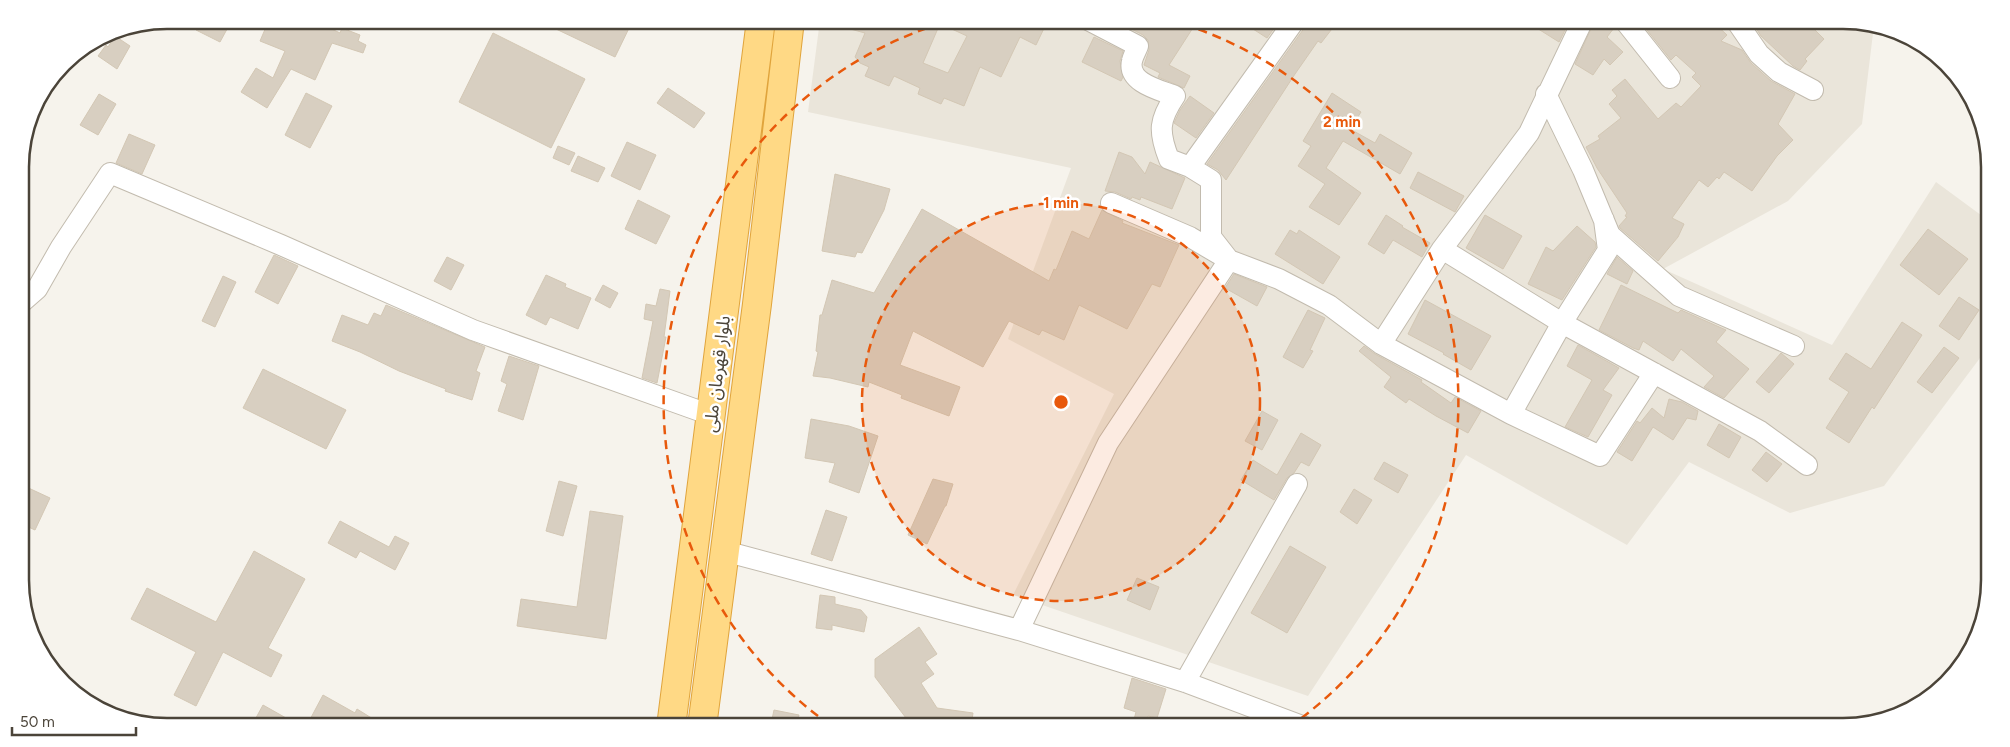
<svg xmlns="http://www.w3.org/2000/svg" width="2010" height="747" viewBox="0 0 2010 747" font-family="Figtree,'Noto Sans Arabic',sans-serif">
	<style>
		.residential { fill: #eae5da }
		.building { fill: #d8cfc1; stroke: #d3c7b4 }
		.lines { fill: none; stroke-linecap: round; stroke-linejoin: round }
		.minor-casing { stroke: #c2bbae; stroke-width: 22 }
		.trunk-casing { stroke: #e0a43c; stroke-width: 30 }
		.minor { stroke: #fff; stroke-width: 20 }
		.trunk { stroke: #ffd985; stroke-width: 28 }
		.ring { fill: none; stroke: #e8590c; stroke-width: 2.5; stroke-dasharray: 9 6 }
		.labels { text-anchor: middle; stroke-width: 5; stroke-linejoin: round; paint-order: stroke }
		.street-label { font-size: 18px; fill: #4b4439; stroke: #fff }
		.rim { fill: none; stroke: #4b4439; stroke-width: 2.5 }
		.centre { fill: #e8590c; stroke: #fff; stroke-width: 2.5 }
		.ring-label { font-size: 15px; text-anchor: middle; font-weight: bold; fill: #e8590c; stroke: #fff; stroke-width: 5; stroke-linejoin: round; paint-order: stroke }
	</style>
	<rect width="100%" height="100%" fill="#f6f3ec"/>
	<!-- residential -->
	<path class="residential" d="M820,20H1843L1874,25L1862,124L1788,201L1663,269L1832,345L1936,182L1989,221V346L1884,486L1790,513L1689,462L1627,545L1466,455L1308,696L1013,595L1114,394L1008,339L1071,168L808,112Z"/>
	<!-- building -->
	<path class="building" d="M201,20H232L220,42L196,30Z
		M269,20H313L340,33L342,28L360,35L358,41L366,45L363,53L332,43L315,80L291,69L267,108L241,92L256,68L273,78L285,51L260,41Z
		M537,20H633L615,57Z
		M833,20H923L939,26L923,63L948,73L967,36L932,20H1048L1036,45L1020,37L1001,77L980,67L964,106L944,98L941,104L918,94L920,88L894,76L889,86L865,76L869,67L860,63L855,57L865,33L832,24Z
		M1114,20H1198L1169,65L1190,76L1184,88L1158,77L1160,73L1144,65L1149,50L1148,40L1143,35Z
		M1239,20H1280L1267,38Z
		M1307,20H1328L1335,25L1321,43L1318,41L1295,74L1226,180L1218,170L1207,164L1305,27Z
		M1524,20H1570L1559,42Z
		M1595,20H1604L1614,28L1607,37L1623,52L1610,65L1604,59L1593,75L1575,64Z
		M1639,20H1711L1727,35L1721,41L1742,50L1751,63L1771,81L1795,94L1778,124L1793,140L1777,156L1752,191L1724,172L1719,179L1717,177L1708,187L1699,180L1672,218L1684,224L1678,237L1658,261L1620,228L1619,226L1627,217L1625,216L1627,213L1597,168L1586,147L1600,139L1598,136L1621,118L1609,104L1617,96L1612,90L1625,79L1658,119L1676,103L1681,107L1701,86L1692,77L1696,73L1676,55L1671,60Z
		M1751,20H1805L1824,39L1805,59L1807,61L1800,70L1793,66L1761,36Z
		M493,33L585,79L551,148L459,102Z
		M115,36L130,46L117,69L98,56L106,45L108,47Z
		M1094,37L1123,51L1120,61L1123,77L1121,81L1082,62Z
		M668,88L705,113L694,128L657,103Z
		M306,93L332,106L310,148L285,135Z
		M1332,93L1361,112L1350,129L1375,143L1380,134L1412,153L1400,174L1343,141L1326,168L1361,193L1339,225L1309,207L1325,184L1298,166L1311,146L1303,141Z
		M99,94L116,104L98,135L80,125Z
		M1190,96L1214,113L1196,138L1174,123L1180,110Z
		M129,134L155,145L142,174L116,163Z
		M627,142L656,155L640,190L611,176Z
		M558,146L575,153L569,165L553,158Z
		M1119,152L1132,157L1145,174L1150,162L1185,178L1172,209L1141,197L1140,200L1132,197L1131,199L1115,192L1105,191Z
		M578,156L605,168L598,182L571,171Z
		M1418,172L1464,196L1455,212L1410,188Z
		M835,174L890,189L884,210L862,253L857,252L855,257L822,251Z
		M638,200L670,216L656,244L625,229Z
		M922,209L1049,281L1054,269L1056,270L1072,231L1089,239L1102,210L1123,221L1122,223L1179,245L1160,287L1152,284L1127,329L1079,305L1064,340L1042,330L1039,335L1009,321L983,367L913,331L900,365L960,387L949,416L901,398L902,395L869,382L868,387L830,378L813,376L818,352L816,351L820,315H822L832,280L874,293Z
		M1386,215L1403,226L1402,227L1430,243L1422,257L1393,240L1384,254L1368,244Z
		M1485,215L1522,236L1503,269L1466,248Z
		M1577,226L1595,242L1596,247L1562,300L1528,284L1546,247L1553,251Z
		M1928,229L1968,259L1939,295L1900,265Z
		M1290,230L1297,234L1299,230L1340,257L1323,284L1275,254Z
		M274,255L298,266L278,304L255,292Z
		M447,257L464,265L451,290L434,281Z
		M1617,257L1633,271L1627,284L1607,274Z
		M1234,274L1267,287L1257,306L1225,288Z
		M546,275L566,284L565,287L591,298L578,329L550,317L546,325L526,315Z
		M223,276L236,282L215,327L202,321Z
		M603,285L618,293L610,308L595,300Z
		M1621,285L1678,313L1681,310L1726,330L1716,342L1749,369L1724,398L1704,387L1714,376L1681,349L1673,361L1643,341L1639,350L1633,348L1599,330Z
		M660,289L670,291L664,337H666L657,383L642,378L653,321L644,319L646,304L656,306Z
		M1959,297L1979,310L1959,340L1939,326Z
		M1425,300L1491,336L1471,370L1443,354L1444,353L1408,334Z
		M386,305L485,347L476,371L480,373L472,400L445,391L446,389L399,371L360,352L332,341L342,315L368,325L374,313L381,316Z
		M1308,310L1325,318L1310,350L1313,351L1303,368L1283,357Z
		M1902,322L1922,335L1874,409L1872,407L1849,443L1826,428L1849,392L1829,379L1846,353L1871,369Z
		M1578,345L1619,368L1603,390L1612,395L1588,437L1565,427L1592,380L1567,366Z
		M1364,346L1375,354L1422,380L1421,382L1451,403L1455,397L1481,411L1468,433L1436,416L1409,399L1406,403L1384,387L1391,377L1359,351Z
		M1944,347L1959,358L1932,393L1917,382Z
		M1781,353L1794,364L1769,393L1756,382Z
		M509,356L539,366L523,420L498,411L507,384L501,381Z
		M263,369L346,410L326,449L243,408Z
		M1669,399L1682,402L1698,411L1696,420L1687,418L1673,440L1653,427L1632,461L1617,452L1637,421L1640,423L1652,408L1664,418Z
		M1262,411L1278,420L1262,450L1245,441Z
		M811,419L849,426L878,436L859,493L829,482L835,463L805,458Z
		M1719,424L1741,437L1729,458L1707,445Z
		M1301,433L1321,445L1309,466L1301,462L1294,473L1287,478L1274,500L1241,480L1253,460L1277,475Z
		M1766,452L1782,464L1767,482L1752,470Z
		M1384,462L1408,475L1398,493L1374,479Z
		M933,479L953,484L946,506H945L927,544L908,535Z
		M559,481L577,486L563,536L546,531Z
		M22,485L50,498L35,530L22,524Z
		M1354,489L1372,500L1357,524L1340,512Z
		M826,510L847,517L832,561L811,554Z
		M590,511L623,516L606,639L517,626L521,599L577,607Z
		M340,521L389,547L395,536L409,543L395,570L360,551L356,558L328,543Z
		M1290,546L1326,567L1287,633L1251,613Z
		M254,551L305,579L268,648L282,655L271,677L223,652L196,706L174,695L196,652L131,619L147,588L216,622Z
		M1137,578L1159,587L1150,610L1127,600Z
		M820,595L835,597V604L861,610L867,617L864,632L832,625V630L816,628Z
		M919,627L937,654L925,662L934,674L921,683L937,708L973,713L971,727H905L906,718L875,677V659Z
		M1132,678L1166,689L1157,718L1148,716L1145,727H1132L1136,712L1124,708Z
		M323,695L355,713L357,709L386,727H306Z
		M263,705L302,727H251Z
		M774,710L799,715L796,727L771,724Z"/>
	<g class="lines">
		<!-- minor casing -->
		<g class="minor-casing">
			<path id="minor" d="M1088,20L1138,46C1136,51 1133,56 1132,61C1127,83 1160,90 1175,96C1159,120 1158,131 1169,159L1190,167
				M1624,20L1670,78
				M1739,20L1737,22L1759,54L1779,72L1813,90
				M1546,94L1583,170L1610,235L1679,296L1794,346
				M1111,203L1190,237L1229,260L1279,279L1329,305L1381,344L1511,414L1562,323L1608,250L1604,220
				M1442,249L1562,323L1760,431L1807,465
				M21,303L37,289L61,247L110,173L281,245L473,330L711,415
				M1381,344L1442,249L1529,133L1583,20
				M1511,414L1600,456L1654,373
				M724,551L1019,630L1185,682L1305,727
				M1019,630L1108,443L1229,260L1211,237V180L1190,167L1295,20
				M1185,682L1297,484"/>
		</g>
		<!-- trunk casing -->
		<g class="trunk-casing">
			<path id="trunk" d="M671,727L761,20
				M702,727L757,304L790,20"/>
		</g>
		<!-- minor -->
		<use href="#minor" class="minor"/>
		<!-- trunk -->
		<use href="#trunk" class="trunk"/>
	</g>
	<!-- distance rings -->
	<circle cx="1061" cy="402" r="199" fill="#e8590c" fill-opacity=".12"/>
	<g class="ring">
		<circle cx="1061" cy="402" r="199"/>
		<path d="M830 725A397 397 0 0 1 952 20M1170 20A397 397 0 0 1 1292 725"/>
	</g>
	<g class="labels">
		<!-- street labels -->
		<g class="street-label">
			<text transform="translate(717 374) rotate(-83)" y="6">بلوار قهرمان ملی</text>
		</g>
	</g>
	<!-- crop -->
	<path d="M0 0H2010V747H0ZM167 29H1843A138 138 0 0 1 1981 167V580A138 138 0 0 1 1843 718H167A138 138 0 0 1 29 580V167A138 138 0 0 1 167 29Z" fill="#fff" fill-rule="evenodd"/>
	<path class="rim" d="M167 29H1843A138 138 0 0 1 1981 167V580A138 138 0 0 1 1843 718H167A138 138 0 0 1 29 580V167A138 138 0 0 1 167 29Z"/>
	<circle cx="1061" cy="402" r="8" class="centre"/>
	<g class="ring-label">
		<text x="1342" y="127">2 min</text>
		<text x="1061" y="208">1 min</text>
	</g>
	<!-- scale -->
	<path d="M12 727v8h124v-8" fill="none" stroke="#4b4439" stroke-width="2.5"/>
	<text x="20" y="727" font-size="15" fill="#4b4439" stroke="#ffffff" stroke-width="4" paint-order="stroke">50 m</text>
</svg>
